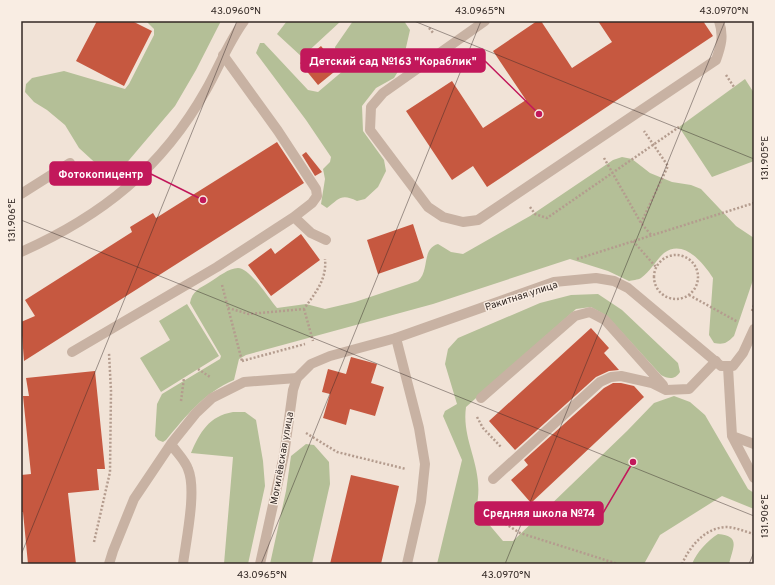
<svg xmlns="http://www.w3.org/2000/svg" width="775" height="585" viewBox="0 0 775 585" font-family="Overpass,sans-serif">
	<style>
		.green { fill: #b4bf97 }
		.building { fill: #c65840 }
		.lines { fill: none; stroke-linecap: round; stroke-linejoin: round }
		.path { stroke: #b49c8e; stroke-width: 2.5; stroke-dasharray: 2 2; stroke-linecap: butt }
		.lane { stroke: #c8b2a3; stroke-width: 10 }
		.street { stroke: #c8b2a3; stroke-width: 10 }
		.ticks { fill: none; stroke: #332925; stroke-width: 1; stroke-opacity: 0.45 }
		.labels { text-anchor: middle; stroke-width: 3; stroke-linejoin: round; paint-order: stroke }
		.street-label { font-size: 10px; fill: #332925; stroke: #f9ede3 }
		.leader { fill: none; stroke: #c2185b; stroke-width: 1.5 }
		.callout-dot { fill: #c2185b; stroke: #f9ede3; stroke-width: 1.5 }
		.callout { fill: #c2185b; stroke: #c2185b; stroke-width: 1.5 }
		.callout-label { font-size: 11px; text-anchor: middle; font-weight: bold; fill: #fff }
		.neatline { fill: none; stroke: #332925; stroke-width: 1.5 }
		.ticks-label { font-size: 10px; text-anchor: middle; fill: #332925 }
	</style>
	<rect width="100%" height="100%" fill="#f1e3d7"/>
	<!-- green -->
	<path class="green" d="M146,21H221L196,70L175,106L124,166L115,169L103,170L79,148L65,125L47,110L34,102L25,92L26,84L32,78L64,71L125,89L129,84L154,35V29Z
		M287,21H341L302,57L277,34Z
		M353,21H404L410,30L402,65L394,78L376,88L362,106L363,131L384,160L386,171L378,187L365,199L357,201C341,193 339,199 327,208L321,204L325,179L323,169L330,162L331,157L306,120L256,53L260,43H264L308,90L318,92L344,70L336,56L335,47Z
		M745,79L754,93V161L712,177L679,127Z
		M622,157L632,159L650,173L672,182L691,185L701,189L736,226L754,238V277L734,336C727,343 724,345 714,343L709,335L713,278C704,264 684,238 664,253C656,260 650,272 641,278C638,280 632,280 629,281L608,271L570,259L433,304L246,355L239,359L234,380C204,393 186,416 166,440L163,442L158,440L155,436L157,404L162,394L220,359L221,356L190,303C192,291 200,288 210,282C218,277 229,268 238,268C250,268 269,299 277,308L306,304L325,309L355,302L418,281C430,271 421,249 438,244L451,252L463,254L530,216L613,160Z
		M598,294L622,310L678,363L680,372C675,380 668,379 661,375L607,316L591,307L576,309L466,407C461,443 486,468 476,509L503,541H513L627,431L654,403L674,396L690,402L705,415L748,489L754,493V509L722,496L660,535L644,564H437L462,460L443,416L445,411L457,404L445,364L448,349L458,338L540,303L571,295Z
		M187,304L219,356L161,392L140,358L170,340L159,321Z
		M233,412H245L256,420L263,461L265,486L248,564H224L233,457L191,453C200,432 209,416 233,412Z
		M306,444L314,445L329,462L330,484L312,564H270L286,491L291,456Z
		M718,534C741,536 733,547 729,564H692C697,552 707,541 718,534Z"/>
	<!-- building -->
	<path class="building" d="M97,21H132L152,31L124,86L76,61Z
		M537,21H541L572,68L612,42L598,21H703L713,36L487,187L473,166L452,180L406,111L452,81L483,128L526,100L493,51Z
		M321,46L339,68L318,85L300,63Z
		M277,142L304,183L24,361L21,322L35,316L25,300L132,232L130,227L153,213L156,218Z
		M306,152L322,172L315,176L302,155Z
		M413,224L424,258L378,274L367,240Z
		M301,234L320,260L271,296L248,265L271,248L275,254Z
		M591,328L609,348L604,353L619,370L609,371L596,377L515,450L489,421Z
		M351,357L377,364L371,383L384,387L375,416L350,409L346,425L323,418L330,394L322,392L328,369L346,374Z
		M95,371L105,469H97L99,490L68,493L76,564H28L23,512H21V475L31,474L23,396H29L26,378Z
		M613,383H621L634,386L644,397L531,503L511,480L528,465L524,460L604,388Z
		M351,475L399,486L381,564H330Z"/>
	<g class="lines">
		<!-- path -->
		<path class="path" d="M429,28L434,34
			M726,75L734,87
			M604,158L641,223L652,236
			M530,207L535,214L547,218L679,127
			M641,223L668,166L644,131
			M633,241L656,267
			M654 277a22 22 0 1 1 44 0a22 22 0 1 1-44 0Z
			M577,259L754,203
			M222,285L242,361
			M689,295L738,322
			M228,308L249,314L304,309C315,293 327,280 325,259
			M304,309L313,341
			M752,311L754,305
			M242,361L305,344
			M198,369L210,377
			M181,401L184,378
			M477,417L483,428L501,447
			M306,433L337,452L406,469
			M485,511L520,533L618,564
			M94,542L110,472L111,391L109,353
			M682,564C690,546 705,528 726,527C735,527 746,532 754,534"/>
		<!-- lane -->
		<path class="lane" d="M485,21L383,93L371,107L370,130L428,207L443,217L463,222L478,220L716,60C721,46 724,36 719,21
			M21,194L70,163
			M294,217L311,233L326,240
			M396,338L419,428L425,464L421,502L407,564
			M72,352L217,267L294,217L312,203L317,196L316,189L278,131L223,55
			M728,367L732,436L754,478
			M481,398L575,316L590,312L605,320L663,385
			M732,436L754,444
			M171,444C176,452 185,460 188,469C197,490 186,540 183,564
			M493,479L600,382L611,377L621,376L652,383L666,390L689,389L716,361
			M109,564L113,551L134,499L171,444L196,413L212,398L244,382L297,378"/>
		<!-- street -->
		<path class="street" d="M21,252C102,216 162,168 206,90C219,67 228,43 244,21
			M260,564L284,455L293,390L297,378L311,364L330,356L396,338L554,282L596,278L614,281L628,288L721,366H733L743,353L754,329"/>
	</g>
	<!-- ticks -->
	<path class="ticks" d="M414,21L754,159M21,220L754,516M21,555L237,21M261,564L481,21M505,564L725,21M749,564L754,552"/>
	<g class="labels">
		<!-- street labels -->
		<g class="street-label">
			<text transform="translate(521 295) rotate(-18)" y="4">Ракитная улица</text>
			<text transform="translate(281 458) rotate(-80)" y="4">Могилёвская улица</text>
		</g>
	</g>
	<!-- callouts -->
	<path class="leader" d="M539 114L485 61M203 200L151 174M633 462L603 513"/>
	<g class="callout-dot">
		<circle cx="539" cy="114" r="4"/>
		<circle cx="203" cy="200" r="4"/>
		<circle cx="633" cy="462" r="4"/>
	</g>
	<g class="callout">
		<rect x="301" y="49" width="184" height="23" rx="4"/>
		<rect x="50" y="162" width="101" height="23" rx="4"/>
		<rect x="475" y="502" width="128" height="23" rx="4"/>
	</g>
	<g class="callout-label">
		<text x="393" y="65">Детский сад №163 "Кораблик"</text>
		<text x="101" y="178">Фотокопицентр</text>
		<text x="539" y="517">Средняя школа №74</text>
	</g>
	<!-- border -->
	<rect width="775" height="585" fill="none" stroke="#f9ede3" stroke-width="44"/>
	<rect x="22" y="22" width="731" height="541" class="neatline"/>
	<g class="ticks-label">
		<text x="236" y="14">43.0960°N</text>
		<text x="480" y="14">43.0965°N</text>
		<text x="724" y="14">43.0970°N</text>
		<text transform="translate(764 158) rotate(-90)" y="4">131.905°E</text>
		<text transform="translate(11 220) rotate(-90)" y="4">131.906°E</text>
		<text transform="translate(764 516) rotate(-90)" y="4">131.906°E</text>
		<text x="262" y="578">43.0965°N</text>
		<text x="506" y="578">43.0970°N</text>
	</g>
</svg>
